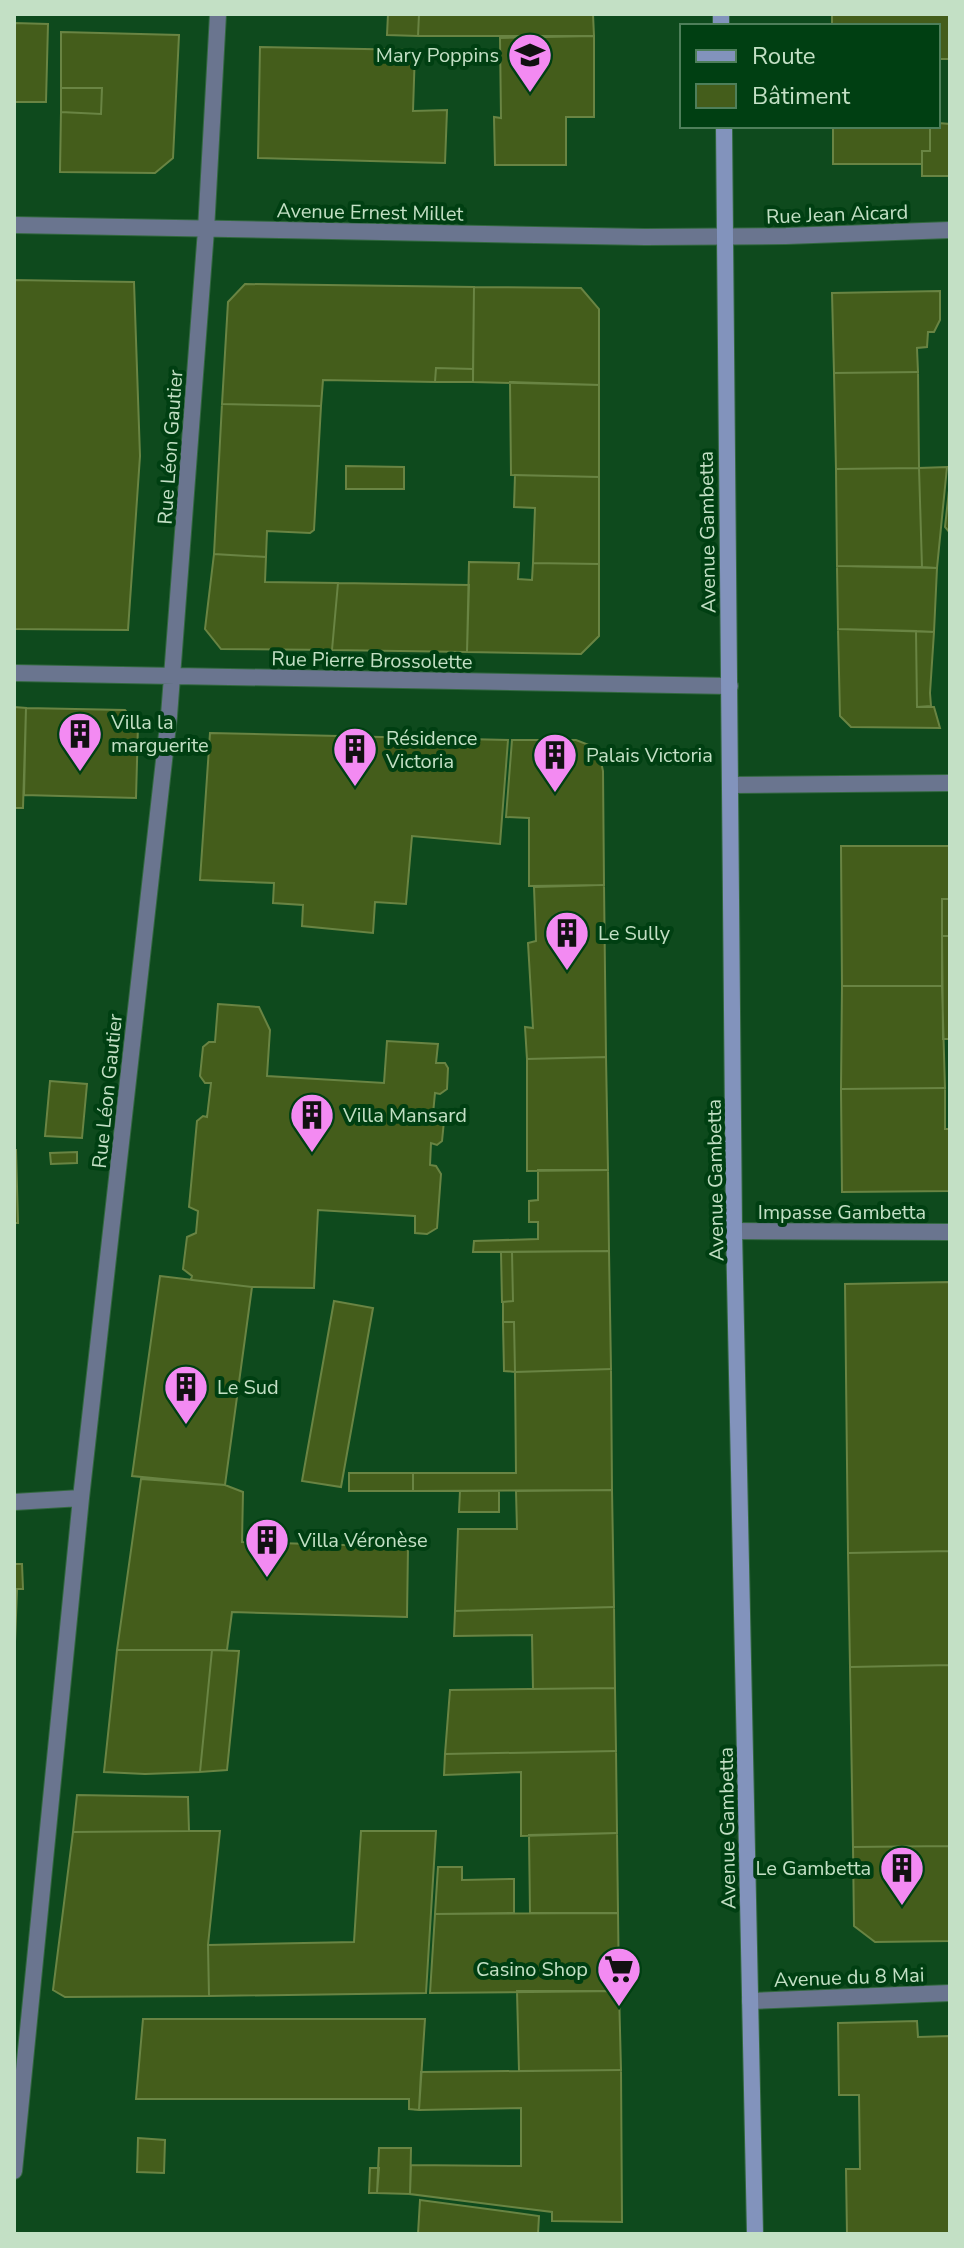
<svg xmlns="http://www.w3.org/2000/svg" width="964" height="2248" viewBox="0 0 964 2248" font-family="'Nunito Sans',sans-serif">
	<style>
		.building { fill: #445d1b; stroke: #698443; stroke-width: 2 }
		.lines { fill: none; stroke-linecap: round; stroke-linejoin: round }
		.street-casing { stroke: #32683f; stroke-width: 18 }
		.secondary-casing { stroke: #32683f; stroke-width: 18 }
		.street { stroke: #6a758f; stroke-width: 16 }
		.secondary { stroke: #8293bc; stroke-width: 16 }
		.labels { text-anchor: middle; stroke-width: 8; stroke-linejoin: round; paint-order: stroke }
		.poi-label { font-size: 20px; fill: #c3e0c5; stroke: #003f12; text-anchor: start }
		.street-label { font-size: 20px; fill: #c3e0c5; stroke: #003f12 }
	</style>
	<rect width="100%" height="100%" fill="#0e4a1d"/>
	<!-- building -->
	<path class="building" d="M388,14H419L418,36L387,35Z
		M419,14H593L594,36H418Z
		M832,14H950V59H938V26H832Z
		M14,23L48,24L46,102H14Z
		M61,32L179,35L173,158L155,173L60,172L61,112L101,114L102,88H61Z
		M594,36V117H566V165H495L494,117L501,118L500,38Z
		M260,47L415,50L413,111L447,110L445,163L258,158Z
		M61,88H102L101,114L61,112Z
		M938,123L950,124V176H922V151H930V126H938Z
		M833,126H930V151H922V164H833Z
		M14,280L134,282L140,456L128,630L14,629Z
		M245,284L474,287L473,369L436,368L435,382L323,380L321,406L222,404L228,302Z
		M474,287L581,288L599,309V385L473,382Z
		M940,291V320L934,332H928L927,347L917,348L918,372L834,373L832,293Z
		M436,368L473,369V382H435Z
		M918,372L919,468L836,469L834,373Z
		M510,382L599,385V477L511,475Z
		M222,404L321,406L314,530L310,533L267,531L266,557L214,554Z
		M346,466L404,467V489H346Z
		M947,467L937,568L922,567L919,468Z
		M919,468L922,567L837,566L836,469Z
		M515,475L599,477V564L533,563L535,508L514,507Z
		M950,481V533L945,527Z
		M214,554L266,557L265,582L338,583L332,650L221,649L205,629Z
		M469,562L519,563L518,579L532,580L533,563L599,564V636L581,654L467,652Z
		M837,566L937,568L934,632L838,629Z
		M338,583L469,585L467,652L332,650Z
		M838,629L916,631L917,707H934L940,728L851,727L840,716Z
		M916,631L934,632L930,693L931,706L917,707Z
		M14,707L26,708L23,808H14Z
		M26,708L125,710L138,725L136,798L24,795Z
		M210,733L508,740L500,844L412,836L406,904L375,902L373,933L302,926L303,905L273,903L274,883L200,880Z
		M512,740H576L594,747L600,757L603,771L604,885L529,886V818L506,817Z
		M841,846H950V899H942V986H842Z
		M604,885L606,1057L527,1059L525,1027L533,1028L528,943L536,941L534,887Z
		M942,899H950V936H942Z
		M942,936H950V1039H943Z
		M842,986H942L945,1088L841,1089Z
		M218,1004L259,1007L270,1030L267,1076L384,1083L387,1041L438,1044L436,1063H445L448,1068L447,1089L440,1094L435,1093L433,1114L440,1115L444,1121L442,1141L437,1145L431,1143L430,1165L436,1166L441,1174L437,1228L427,1234L415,1233V1216L318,1210L314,1288L252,1287L191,1280L192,1276L183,1269L187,1237L196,1233L198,1211L189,1207L197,1121L203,1116L207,1117L211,1083H205L200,1076L203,1047L209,1042H215Z
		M606,1057L608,1170L527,1171V1059Z
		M50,1081L87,1084L82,1138L45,1136Z
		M945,1088V1129H950V1191L842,1192L841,1089Z
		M14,1150H16L18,1223H14Z
		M77,1152V1163L51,1164L50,1153Z
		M538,1170H608L609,1251L473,1252L474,1241L538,1239V1222H529V1201L538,1200Z
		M609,1251L611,1369L515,1372L514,1322H503V1302L513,1301L512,1252Z
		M501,1252H512L513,1301L502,1302Z
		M160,1276L252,1287L225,1485L132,1476Z
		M950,1282V1551L848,1553L845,1284Z
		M334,1301L373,1308L341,1487L302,1481Z
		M503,1322H514L515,1372L504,1371Z
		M611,1369L612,1490L413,1491V1473H516L515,1372Z
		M349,1473H413V1491H349Z
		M141,1479L225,1485L243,1492L242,1542L408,1547L407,1617L232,1612L227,1650H117Z
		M612,1490L614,1607L455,1611L458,1529H517L516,1491Z
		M460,1491H499V1512H459Z
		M950,1551V1665L850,1667L848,1553Z
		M14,1564H22L23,1589H17L15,1642Z
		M614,1607L615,1688L533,1689L532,1635L454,1636L455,1611Z
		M117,1650H212L200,1772L145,1774L104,1772Z
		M212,1650L239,1651L227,1770L200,1772Z
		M950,1665V1846L853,1847L850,1667Z
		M615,1688L616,1751L445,1754L450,1690Z
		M616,1751L617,1833L521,1836V1772L444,1775L445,1754Z
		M77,1795L188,1797L189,1831L73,1832Z
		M189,1831H220L208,1945L209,1996L65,1997L53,1990L73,1832Z
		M361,1831H436L426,1993L209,1996L208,1945L354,1942Z
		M617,1833L618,1913H530L529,1835Z
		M950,1846V1941L875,1942L854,1926L853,1847Z
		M438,1867H462V1880L514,1879V1913L435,1914Z
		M618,1913L619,1991L430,1993L435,1914Z
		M517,1991H619L621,2070L519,2071Z
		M143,2019H425L419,2110L409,2109V2099H136Z
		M917,2021L918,2037L950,2036V2234H847L846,2169H860L859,2095H839L838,2023Z
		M621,2070L622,2222L552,2221V2212L410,2194L411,2165L521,2166V2108L419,2110L421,2072Z
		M138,2138L165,2140L164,2173L137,2172Z
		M379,2148H411L410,2194L377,2193Z
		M370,2168H379L377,2193H369Z
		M420,2200L539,2216L538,2234H418Z"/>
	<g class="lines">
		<!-- street casing -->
		<g class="street-casing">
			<path id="street" d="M14,225L645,237L786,236L950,230
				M14,673L730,686
				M731,785L950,783
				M734,1231L950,1232
				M14,1502L81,1498
				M750,2001L950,1993
				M14,2171L81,1498L169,716L206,230L218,14"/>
		</g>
		<!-- secondary casing -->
		<g class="secondary-casing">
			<path id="secondary" d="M721,14V26
				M724,126L734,1231L755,2234"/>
		</g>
		<!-- street -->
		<use href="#street" class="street"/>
		<!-- secondary -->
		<use href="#secondary" class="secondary"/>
	</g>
	<!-- icons -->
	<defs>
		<g id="school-pin" transform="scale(2.3)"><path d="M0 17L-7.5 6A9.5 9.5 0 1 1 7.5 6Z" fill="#f38af2" stroke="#003f12"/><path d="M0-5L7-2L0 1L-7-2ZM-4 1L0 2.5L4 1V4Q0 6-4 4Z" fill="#111"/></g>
		<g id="building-pin" transform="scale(2.3)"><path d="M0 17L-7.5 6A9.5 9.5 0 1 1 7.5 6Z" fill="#f38af2" stroke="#003f12"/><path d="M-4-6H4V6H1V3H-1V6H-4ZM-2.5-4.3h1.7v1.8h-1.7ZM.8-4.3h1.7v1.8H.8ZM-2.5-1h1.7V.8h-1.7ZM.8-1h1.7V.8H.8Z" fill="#111"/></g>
		<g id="supermarket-pin" transform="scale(2.3)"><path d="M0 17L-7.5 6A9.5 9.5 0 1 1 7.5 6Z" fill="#f38af2" stroke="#003f12"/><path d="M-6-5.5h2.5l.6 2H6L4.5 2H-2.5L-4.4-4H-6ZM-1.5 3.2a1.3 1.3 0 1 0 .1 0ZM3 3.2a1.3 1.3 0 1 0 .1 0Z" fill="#111"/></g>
	</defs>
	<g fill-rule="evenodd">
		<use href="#school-pin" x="530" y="55"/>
		<use href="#building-pin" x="80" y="734"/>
		<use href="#building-pin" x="355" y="749"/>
		<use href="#building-pin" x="555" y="755"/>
		<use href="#building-pin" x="567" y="933"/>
		<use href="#building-pin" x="312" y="1115"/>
		<use href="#building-pin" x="186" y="1387"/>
		<use href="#building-pin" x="267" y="1540"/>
		<use href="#building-pin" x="902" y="1868"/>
		<use href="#supermarket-pin" x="619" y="1969"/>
	</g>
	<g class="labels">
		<!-- poi labels -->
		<g class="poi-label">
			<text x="499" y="62" text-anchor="end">Mary Poppins</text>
			<text x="111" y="729">Villa la<tspan x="111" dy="23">marguerite</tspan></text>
			<text x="386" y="745">Résidence<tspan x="386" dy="23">Victoria</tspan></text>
			<text x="586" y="762">Palais Victoria</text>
			<text x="598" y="940">Le Sully</text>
			<text x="343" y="1122">Villa Mansard</text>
			<text x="217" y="1394">Le Sud</text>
			<text x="298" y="1547">Villa Véronèse</text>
			<text x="871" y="1875" text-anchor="end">Le Gambetta</text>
			<text x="588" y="1976" text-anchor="end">Casino Shop</text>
		</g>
		<!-- street labels -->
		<g class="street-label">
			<text transform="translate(370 212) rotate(1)" y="7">Avenue Ernest Millet</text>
			<text transform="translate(837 214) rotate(-2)" y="7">Rue Jean Aicard</text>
			<text transform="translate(170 447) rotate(-86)" y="7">Rue Léon Gautier</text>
			<text transform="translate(707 532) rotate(-91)" y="7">Avenue Gambetta</text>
			<text transform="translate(372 660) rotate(1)" y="7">Rue Pierre Brossolette</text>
			<text transform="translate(107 1091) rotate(-84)" y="7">Rue Léon Gautier</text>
			<text transform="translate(715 1180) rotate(-91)" y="7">Avenue Gambetta</text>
			<text x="842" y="1219">Impasse Gambetta</text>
			<text transform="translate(727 1828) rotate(-91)" y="7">Avenue Gambetta</text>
			<text transform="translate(849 1977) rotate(-2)" y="7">Avenue du 8 Mai</text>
		</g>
	</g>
	<!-- border -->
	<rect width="964" height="2248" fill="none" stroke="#c3e0c5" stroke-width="32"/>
	<!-- legend -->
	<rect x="680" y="24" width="260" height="104" fill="#003f12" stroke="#4e7f5a" stroke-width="2"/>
	<rect x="696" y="50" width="40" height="12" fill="#8293bc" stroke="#4e7f5a" stroke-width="2"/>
	<text x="752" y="64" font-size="24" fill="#c3e0c5">Route</text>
	<rect x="696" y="84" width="40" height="24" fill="#445d1b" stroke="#4e7f5a" stroke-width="2"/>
	<text x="752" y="104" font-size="24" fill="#c3e0c5">Bâtiment</text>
</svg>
